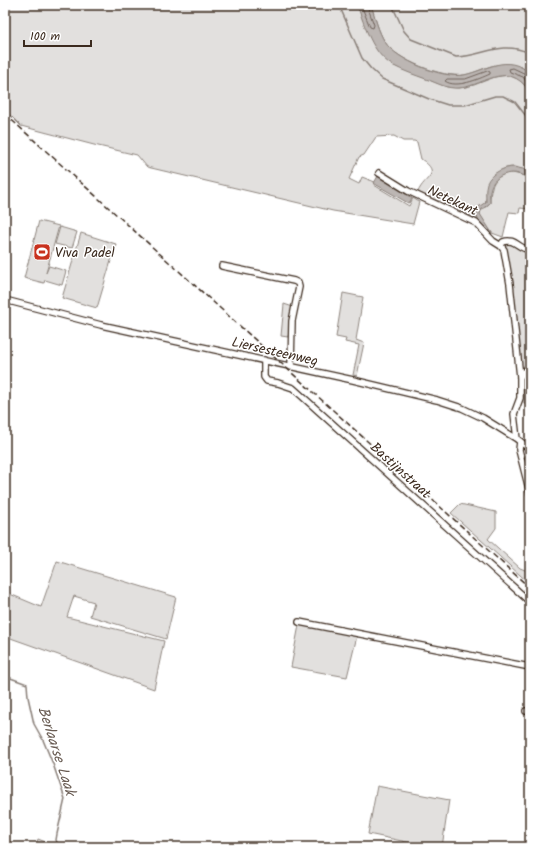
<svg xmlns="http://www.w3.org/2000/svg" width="535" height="852" viewBox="0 0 535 852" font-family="Kalam,sans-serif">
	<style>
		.green { fill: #e2e0de; stroke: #8e857e }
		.water { fill: #bcb6b3; stroke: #887e77 }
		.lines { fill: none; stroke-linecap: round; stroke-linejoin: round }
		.shore { stroke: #6f625a; stroke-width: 1 }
		.stream { stroke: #887e77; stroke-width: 1.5 }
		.minor-casing { stroke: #3b2a1e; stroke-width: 8 }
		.minor { stroke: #fff; stroke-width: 5.5 }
		.rail { stroke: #3b2a1e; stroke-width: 1.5; stroke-dasharray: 6 3; stroke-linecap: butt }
		.labels { text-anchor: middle; stroke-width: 3; stroke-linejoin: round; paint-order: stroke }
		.street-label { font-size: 14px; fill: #3b2a1e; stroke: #fff }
		.poi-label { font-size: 14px; fill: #3b2a1e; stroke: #fff; text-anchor: start }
		.water-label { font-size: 15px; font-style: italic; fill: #685b52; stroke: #fff }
	</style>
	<rect width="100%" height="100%" fill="#fff"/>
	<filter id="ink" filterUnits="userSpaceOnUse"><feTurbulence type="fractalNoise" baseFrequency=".025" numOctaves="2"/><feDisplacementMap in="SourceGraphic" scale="8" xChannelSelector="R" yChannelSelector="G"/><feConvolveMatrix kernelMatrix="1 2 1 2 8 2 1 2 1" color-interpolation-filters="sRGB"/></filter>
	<g filter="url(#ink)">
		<!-- green -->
		<path class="green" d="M5,5H357L373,43L392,65L447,87L459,88L474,85L495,77L508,75L520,80L530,92V174C513,163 504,166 490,179L485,204C476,207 474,212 478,220L461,211L418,192C424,177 443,174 421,159L417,142L414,141H403L394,136L376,137L364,155L359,157L349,179L359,184L362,177L375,182L374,185L409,206L413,198L419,202L413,224L333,211L147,167L137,155L94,145L21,126L5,110Z
			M371,5H530V73C525,68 521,67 514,66C490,61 484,71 464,75C443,78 396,60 385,42C378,31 375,17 371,5Z
			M513,173L524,176L530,182L529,209L520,208L519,213L509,212L503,237L492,233L480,216V212L490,203C490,187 494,173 513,173Z
			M39,221L59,226L46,273L49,266L66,271L62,285L45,280L44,283L24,278Z
			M60,227L77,232L72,248L55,244Z
			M81,233L116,244L97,308L62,298Z
			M508,242L530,247V403H524V381L526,376L521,366L512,283L505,244Z
			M343,293L363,297L356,340L364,343L357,376L353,375L359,345L345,342L346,339L336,337Z
			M284,304L293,307L288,337L281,336Z
			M460,504L496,512V528L488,539L520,568L530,572V584L451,513Z
			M57,561L176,597L166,639L90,616L94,602L74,596L67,617L164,641L154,689L5,636V592L41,607Z
			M299,625L357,636L347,677L291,667Z
			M377,786L449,800L442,847H431L368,834Z
			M38,839L58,847H35Z"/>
		<!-- water -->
		<path class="water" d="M357,5H371C375,17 378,31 385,42C396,60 443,79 464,75C488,70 506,53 530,73V92C527,89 524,83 520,81C501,66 479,87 459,88C447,89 437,83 426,79C415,75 403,71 392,65C372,53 365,26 357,5Z
			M514,167L523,169L530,174V182C521,168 497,171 491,187C489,192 490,198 490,203L481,210L480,214L492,233L490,235C483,229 474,218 477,208L486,202C486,196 485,189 487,183C491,173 504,167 514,167Z
			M378,176L412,198L410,202L408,203L375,184L374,183Z"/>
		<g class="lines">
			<!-- shore -->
			<path class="shore" d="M361,5L370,27L373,28L374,25L367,5
				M488,71L490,72V74C479,79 456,89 445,81L447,79H465Z
				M530,76L513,68L509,69L510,72L523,77L530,86"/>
			<!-- stream -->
			<path class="stream" d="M339,5L362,58L371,69L382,79L429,99L448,105H465L495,96H503L515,102L530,121
				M392,5L404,31L411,39L456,57C484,56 500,40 530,53
				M5,676L27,684L28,697L34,724L43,740L53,764L65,799L57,834L56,840L59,847"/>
			<!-- minor casing -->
			<g class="minor-casing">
				<path id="minor" d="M379,173L408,191L476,223L493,241L501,246L504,250L510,284L520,377V398L514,414L517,439
					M501,246L503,242C516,237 519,251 530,249
					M222,266L294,281L298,283L299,287L292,321L291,367
					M5,300L101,325L353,380L437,400L462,408L483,418L517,439L530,449
					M264,360V377L267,381L278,383L293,388L530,602
					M520,377L530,365
					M520,441L519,450L530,493
					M299,622L530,667
					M526,711H530"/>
			</g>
			<!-- minor -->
			<use href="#minor" class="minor"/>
			<!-- rail -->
			<path class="rail" d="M5,114L530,588"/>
		</g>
	</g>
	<!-- icons -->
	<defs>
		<g id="stadium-square" transform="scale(0.9)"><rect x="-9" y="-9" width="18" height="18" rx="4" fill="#c8321e" stroke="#fff"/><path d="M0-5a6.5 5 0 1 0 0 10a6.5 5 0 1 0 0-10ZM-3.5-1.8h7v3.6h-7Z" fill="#fff"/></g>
	</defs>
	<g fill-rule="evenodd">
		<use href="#stadium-square" x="42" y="252"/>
	</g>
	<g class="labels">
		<!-- street labels -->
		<g class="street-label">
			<text transform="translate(453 200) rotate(25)" y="5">Netekant</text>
			<text transform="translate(275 351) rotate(13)" y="5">Liersesteenweg</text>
			<text transform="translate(401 470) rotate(42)" y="5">Bastijnstraat</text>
		</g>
		<!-- poi labels -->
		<g class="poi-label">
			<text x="55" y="257">Viva Padel</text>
		</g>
		<!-- water labels -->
		<g class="water-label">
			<text transform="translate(57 751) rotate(72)" y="5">Berlaarse Laak</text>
		</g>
	</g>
	<!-- margin -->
	<rect width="535" height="852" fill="none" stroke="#fff" stroke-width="20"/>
	<rect x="10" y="10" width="515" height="832" fill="none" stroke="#3b2a1e" stroke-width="1.5" filter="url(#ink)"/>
	<!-- scale -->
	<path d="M24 40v6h67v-6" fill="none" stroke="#3b2a1e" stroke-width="2"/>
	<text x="30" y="40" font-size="12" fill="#3b2a1e" stroke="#ffffff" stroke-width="3" paint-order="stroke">100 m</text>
</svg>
